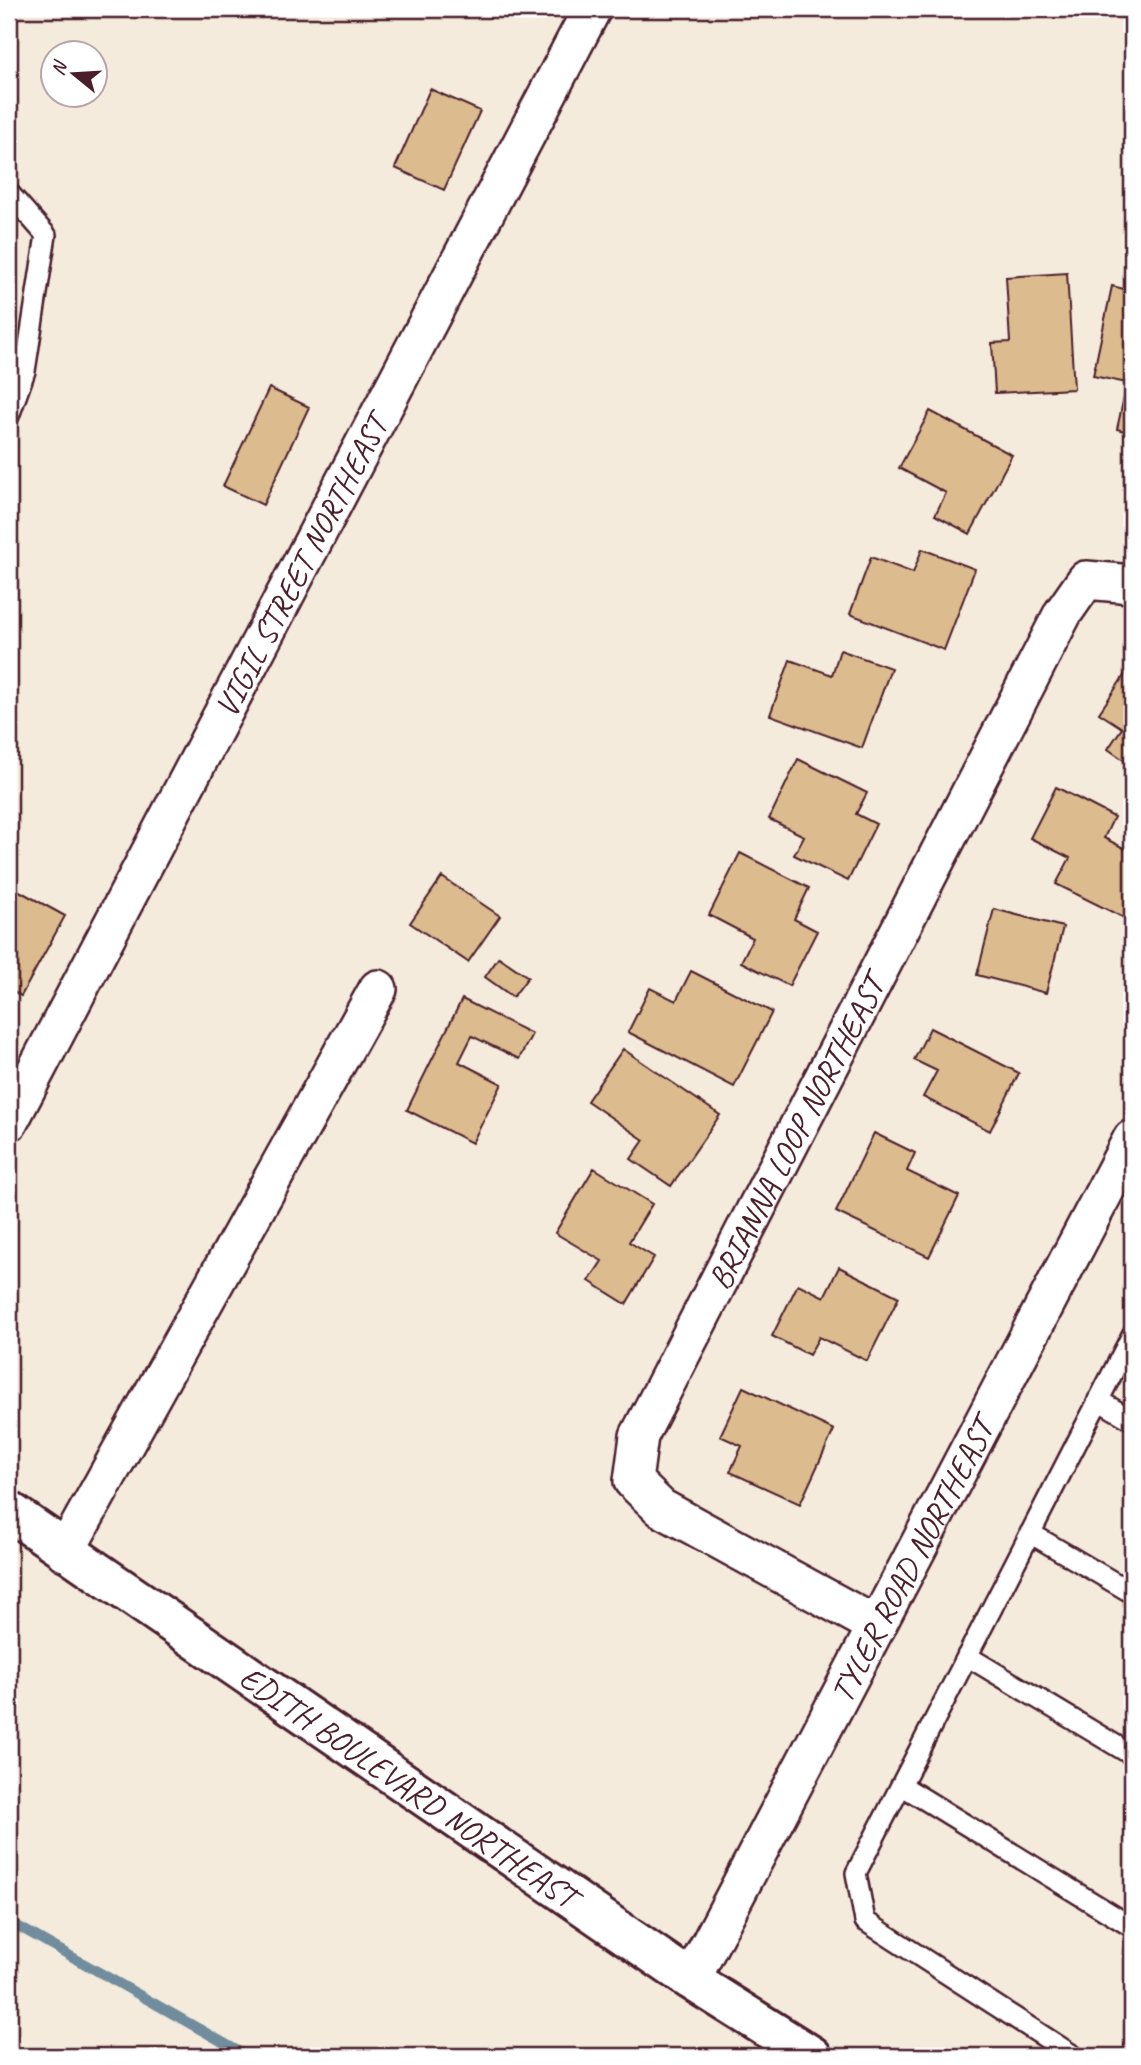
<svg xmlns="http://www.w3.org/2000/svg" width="1141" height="2065" viewBox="0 0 1141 2065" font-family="Caveat,sans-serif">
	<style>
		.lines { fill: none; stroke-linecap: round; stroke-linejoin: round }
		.stream { stroke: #708c9d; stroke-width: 10 }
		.building { fill: #dcbb8f; stroke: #4a1f2b; stroke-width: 2 }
		.lane-casing { stroke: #4a1f2b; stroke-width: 24 }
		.street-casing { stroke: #4a1f2b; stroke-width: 42 }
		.secondary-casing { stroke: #4a1f2b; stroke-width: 44 }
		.lane { stroke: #fff; stroke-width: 19 }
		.street { stroke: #fff; stroke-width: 37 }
		.secondary { stroke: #fff; stroke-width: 38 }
		.labels { text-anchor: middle; stroke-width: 6; stroke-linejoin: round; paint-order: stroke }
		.street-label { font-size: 33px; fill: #4a1f2b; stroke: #fff }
	</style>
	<rect width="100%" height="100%" fill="#f4ebdd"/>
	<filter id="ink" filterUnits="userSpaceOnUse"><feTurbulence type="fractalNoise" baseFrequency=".0143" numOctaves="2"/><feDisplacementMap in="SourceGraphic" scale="14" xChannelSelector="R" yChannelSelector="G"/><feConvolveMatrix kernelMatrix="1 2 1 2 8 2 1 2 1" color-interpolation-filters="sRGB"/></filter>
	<g filter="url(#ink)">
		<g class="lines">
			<!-- stream -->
			<path class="stream" d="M9,1921L247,2056"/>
		</g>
		<!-- building -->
		<path class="building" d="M430,89L480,111L444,190L395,168Z
			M1067,273L1074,389L995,393L992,343L1010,342L1006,277Z
			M1112,286L1132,291V433L1117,429L1127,383L1093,376Z
			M269,388L309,407L263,505L223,486Z
			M930,411L1012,455L970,534L935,515L946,493L899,468Z
			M922,549L975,569L944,650L850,614L871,557L913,573Z
			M840,650L891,668L862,748L770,715L790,660L832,675Z
			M1132,664V766L1108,749L1122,728L1099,713Z
			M798,759L867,793L856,814L876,824L848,881L794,855L804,836L769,819Z
			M1056,787L1114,817L1104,838L1132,852V911L1128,920L1056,884L1070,858L1030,838Z
			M740,853L809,888L794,919L817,931L789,986L741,962L753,938L709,915Z
			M442,877L500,916L468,962L410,923Z
			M12,887L65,916L21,996L9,989V893Z
			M994,909L1063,927L1046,993L977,975Z
			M499,957L528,977L513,997L485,977Z
			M691,971L772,1012L734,1087L628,1032L650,988L676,1001Z
			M462,999L532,1034L519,1059L472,1036L459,1062L502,1084L472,1143L407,1110Z
			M930,1028L1019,1073L990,1131L923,1097L937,1071L914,1060Z
			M623,1049L720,1115L671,1186L631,1159L644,1140L587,1101Z
			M874,1133L915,1153L907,1171L959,1196L929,1257L836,1212Z
			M594,1168L652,1204L629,1242L654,1257L626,1304L589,1281L602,1261L555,1233Z
			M839,1267L899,1297L867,1361L819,1337L809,1355L772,1336L798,1284L824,1297Z
			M743,1387L834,1430L800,1504L730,1472L742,1446L720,1436Z"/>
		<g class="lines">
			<!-- lane casing -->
			<g class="lane-casing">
				<path id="lane" d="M9,193L46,235L25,371L9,416
					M1098,1400L1132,1420
					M1030,1533L1132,1593
					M967,1656L1132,1755
					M901,1785L1132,1927
					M1074,2056L865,1921L856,1873L1132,1335"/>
			</g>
			<!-- street casing -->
			<g class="street-casing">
				<g id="street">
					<path id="s1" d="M9,1122L592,9"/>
					<path d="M65,1552L378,989"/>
					<path id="s2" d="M877,1626L661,1508L633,1481L639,1436L1063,613L1086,580L1132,584"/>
					<path id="s3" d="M691,1980L1132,1139"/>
				</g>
			</g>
			<!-- secondary casing -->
			<g class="secondary-casing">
				<g id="secondary">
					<path id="s4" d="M9,1511L691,1980L812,2056"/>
				</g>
			</g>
			<!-- lane -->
			<use href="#lane" class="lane"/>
			<!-- street -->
			<use href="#street" class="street"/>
			<!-- secondary -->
			<use href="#secondary" class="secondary"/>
		</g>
	</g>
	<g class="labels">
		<!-- street labels -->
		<g class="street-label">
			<text dy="12" stroke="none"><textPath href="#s1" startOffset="628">VIGIL STREET NORTHEAST</textPath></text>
			<text dy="12" stroke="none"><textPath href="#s2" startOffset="672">BRIANNA LOOP NORTHEAST</textPath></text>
			<text dy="12" stroke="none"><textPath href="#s3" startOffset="474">TYLER ROAD NORTHEAST</textPath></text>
			<text dy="12" stroke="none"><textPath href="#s4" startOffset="485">EDITH BOULEVARD NORTHEAST</textPath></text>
		</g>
	</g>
	<!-- margin -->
	<rect width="1141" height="2065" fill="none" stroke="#fff" stroke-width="35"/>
	<rect x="18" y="18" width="1106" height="2030" fill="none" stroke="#4a1f2b" stroke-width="2.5" filter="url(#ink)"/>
	<!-- north arrow -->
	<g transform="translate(74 74) rotate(288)"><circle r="33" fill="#ffffff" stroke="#b7a5aa" stroke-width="2"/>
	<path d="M0-5L12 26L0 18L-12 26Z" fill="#4a1f2b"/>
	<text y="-10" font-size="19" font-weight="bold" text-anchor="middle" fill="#4a1f2b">N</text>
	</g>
</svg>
